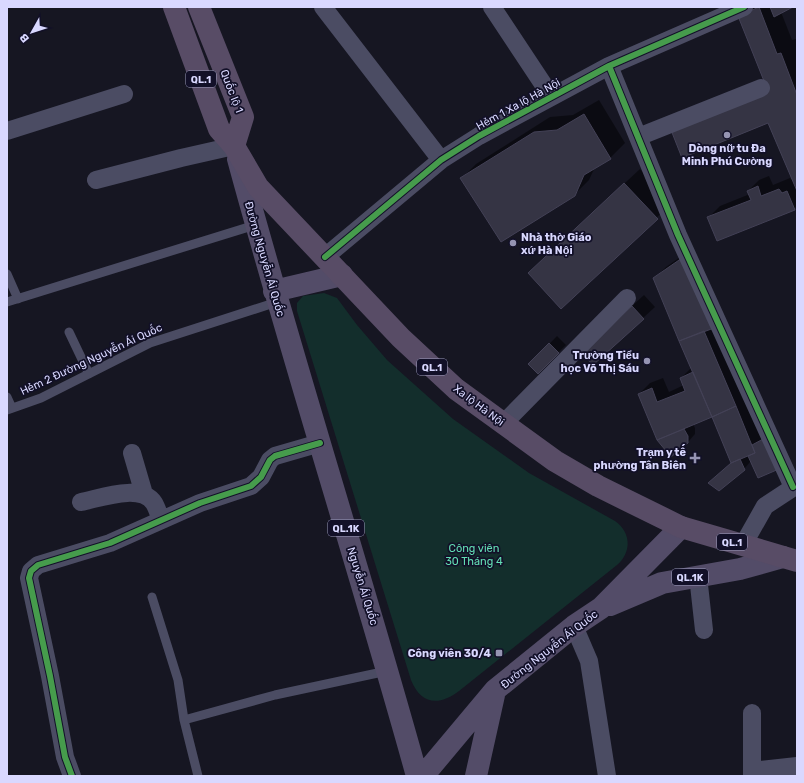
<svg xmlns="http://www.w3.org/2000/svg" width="804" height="783" viewBox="0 0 804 783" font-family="Rubik,sans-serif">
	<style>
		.green { fill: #132e2c }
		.shadow { fill: #0007 }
		.building { fill: #353444; stroke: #434156 }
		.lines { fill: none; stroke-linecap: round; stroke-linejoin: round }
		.service { stroke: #4b4c63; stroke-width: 9 }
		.minor { stroke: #4b4c63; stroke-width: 18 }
		.primary { stroke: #534c68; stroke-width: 22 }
		.trunk { stroke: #584c66; stroke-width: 22 }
		.cycleway-casing { stroke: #121028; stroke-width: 8 }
		.cycleway { stroke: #469c4c; stroke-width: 6 }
		.poi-dot { fill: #9594b2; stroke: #121028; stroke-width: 1.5 }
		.labels { text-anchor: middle; stroke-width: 3.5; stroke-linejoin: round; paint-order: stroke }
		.shield { fill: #121028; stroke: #9d9cbe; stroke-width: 1 }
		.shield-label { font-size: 10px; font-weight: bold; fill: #d9d8ff }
		.street-label { font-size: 11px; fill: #d9d8ff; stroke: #121028 }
		.poi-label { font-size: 11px; font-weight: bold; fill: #d9d8ff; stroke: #121028; text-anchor: end }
		.park-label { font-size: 11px; fill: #63dfb5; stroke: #121028 }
	</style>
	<rect width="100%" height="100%" fill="#161622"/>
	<!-- green -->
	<path class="green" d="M324,293L337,298L357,325L387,360L453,419L529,473L615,521C631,532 632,552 617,565L459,691C439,706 421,705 411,680L297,311V303L303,296Z"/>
	<!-- shadow -->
	<path class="shadow" d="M748,7H791L781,12L792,40L796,39L797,42V206L794,209L709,217L720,206L750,194L748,191L759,180L769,176L773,185L790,178L794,182L766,83Z
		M599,100L625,143L610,158L595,167L589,180L574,195L462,178L476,164L550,117L573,115Z
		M640,169L672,203L561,308L544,258Z
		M693,248L764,436L751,461L744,469L732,462L713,415L693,424L695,428V434L688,442L658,440L639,394L650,383L663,378L669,392L684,385L681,378L692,367L655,278L666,267Z
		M644,295L655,307L593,364L594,341Z
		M557,336L566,345L538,372L530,364Z"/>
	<!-- building -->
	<path class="building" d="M759,7L777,54L781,53L797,95V191L768,123L682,158L671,130L766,86L738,16Z
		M770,7H793L774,17Z
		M584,114L611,159L584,175L575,196L501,242L460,178L534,132L557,130Z
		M624,183L658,219L561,309L528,273Z
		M758,186L761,196L779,189L782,193L787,191L795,210L717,241L707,217L751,200L747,191Z
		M682,258L714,328L679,341L653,278Z
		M632,306L644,319L593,365L581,352Z
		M704,331L736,406L712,417L679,341Z
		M549,343L559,353L538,374L528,364Z
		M693,372L712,417L657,440L638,394L652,388L657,402L685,391L680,378Z
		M736,406L755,453L731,463L712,417Z
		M684,429L688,436V443L671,457L657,440Z
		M765,438L779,469L758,478L748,456L755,453L752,445Z
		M740,459L745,470L719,491L708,483L731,463Z"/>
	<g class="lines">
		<!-- service -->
		<path class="service" d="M7,274L18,299
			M7,302L255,225
			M69,332L89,374
			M7,397L12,408
			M7,410L41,398L150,343L277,302
			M152,597L178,680L184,720L198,776
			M184,720L275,695L387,671"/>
		<!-- minor -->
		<path class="minor" d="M323,7L441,160
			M492,7L551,96
			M609,66L678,235L793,487
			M7,131L124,94
			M638,137L761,88
			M96,180L181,158L234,146
			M325,257L441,160L479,136L609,66L744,7
			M503,424L627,298
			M132,453L144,494
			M81,502C101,498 141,483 154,503C157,508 159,515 161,520
			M743,545L765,506L797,485
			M698,576L704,630
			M574,626L589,661L607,776
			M752,771L797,766
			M72,776L65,757L50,676L29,578L31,571L38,565L110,543L200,503L251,486L261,477L270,460L275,456L320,443
			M752,776V713"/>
		<!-- primary -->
		<path class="primary" d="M238,159C294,366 360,570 417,776
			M274,291L342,275
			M610,605L662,583L740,569L783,557
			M423,776L495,690L574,626L601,608L681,527
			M476,776L494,695"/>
		<!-- trunk -->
		<path class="trunk" d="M174,7L219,129L234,146L258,187L401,338L456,389L555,461L598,486L681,527L797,561
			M199,7L243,117L234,146"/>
		<!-- cycleway casing -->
		<g class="cycleway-casing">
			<path id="cycleway" d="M609,66L678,235L793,487
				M325,257L441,160L479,136L609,66L744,7
				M72,776L65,757L50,676L29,578L31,571L38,565L110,543L200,503L251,486L261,477L270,460L275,456L320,443"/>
		</g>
		<!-- cycleway -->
		<use href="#cycleway" class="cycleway"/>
	</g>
	<!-- markers -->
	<g class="poi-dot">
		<circle cx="727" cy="135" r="4"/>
		<circle cx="513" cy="243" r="4"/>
		<circle cx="647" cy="361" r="4"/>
		<path d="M693 452h4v4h4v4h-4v4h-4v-4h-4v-4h4z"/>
		<rect x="495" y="649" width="8" height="8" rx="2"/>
	</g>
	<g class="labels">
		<!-- shield labels -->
		<g class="shield">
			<rect x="186" y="71" width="30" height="16" rx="3"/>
			<rect x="417" y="359" width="30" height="16" rx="3"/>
			<rect x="328" y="520" width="36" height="16" rx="3"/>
			<rect x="717" y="534" width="30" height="16" rx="3"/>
			<rect x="672" y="569" width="36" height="16" rx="3"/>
		</g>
		<g class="shield-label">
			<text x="201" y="83">QL.1</text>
			<text x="432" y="371">QL.1</text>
			<text x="346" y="532">QL.1K</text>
			<text x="732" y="546">QL.1</text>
			<text x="690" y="581">QL.1K</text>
		</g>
		<!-- street labels -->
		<g class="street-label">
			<text transform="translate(232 91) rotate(69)" y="4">Quốc lộ 1</text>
			<text transform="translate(518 104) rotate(-29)" y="4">Hẻm 1 Xa lộ Hà Nội</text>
			<text transform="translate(265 259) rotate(74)" y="4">Đường Nguyễn Ái Quốc</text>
			<text transform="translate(91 359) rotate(-25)" y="4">Hẻm 2 Đường Nguyễn Ái Quốc</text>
			<text transform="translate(479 405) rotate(37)" y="4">Xa lộ Hà Nội</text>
			<text transform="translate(363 586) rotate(73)" y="4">Nguyễn Ái Quốc</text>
			<text transform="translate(549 649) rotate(-38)" y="4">Đường Nguyễn Ái Quốc</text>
		</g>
		<!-- poi labels -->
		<g class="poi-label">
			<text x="727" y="152" text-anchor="middle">Dòng nữ tu Đa<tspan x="727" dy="13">Minh Phú Cường</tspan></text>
			<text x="521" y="241" text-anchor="start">Nhà thờ Giáo<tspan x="521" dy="13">xứ Hà Nội</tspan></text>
			<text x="639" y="359">Trường Tiểu<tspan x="639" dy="13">học Võ Thị Sáu</tspan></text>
			<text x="686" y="456">Trạm y tế<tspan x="686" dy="13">phường Tân Biên</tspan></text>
			<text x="491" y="657">Công viên 30/4</text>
		</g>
		<!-- park labels -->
		<g class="park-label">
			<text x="474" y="552">Công viên<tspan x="474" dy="13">30 Tháng 4</tspan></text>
		</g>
	</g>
	<!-- border -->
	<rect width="804" height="783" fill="none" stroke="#d9d8ff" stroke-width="16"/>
	<!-- north arrow -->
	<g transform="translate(32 32) rotate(231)" stroke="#121028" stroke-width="3" paint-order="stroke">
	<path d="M0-3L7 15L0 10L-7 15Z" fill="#d9d8ff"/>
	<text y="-6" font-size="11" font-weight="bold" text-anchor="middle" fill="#d9d8ff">B</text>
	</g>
</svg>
